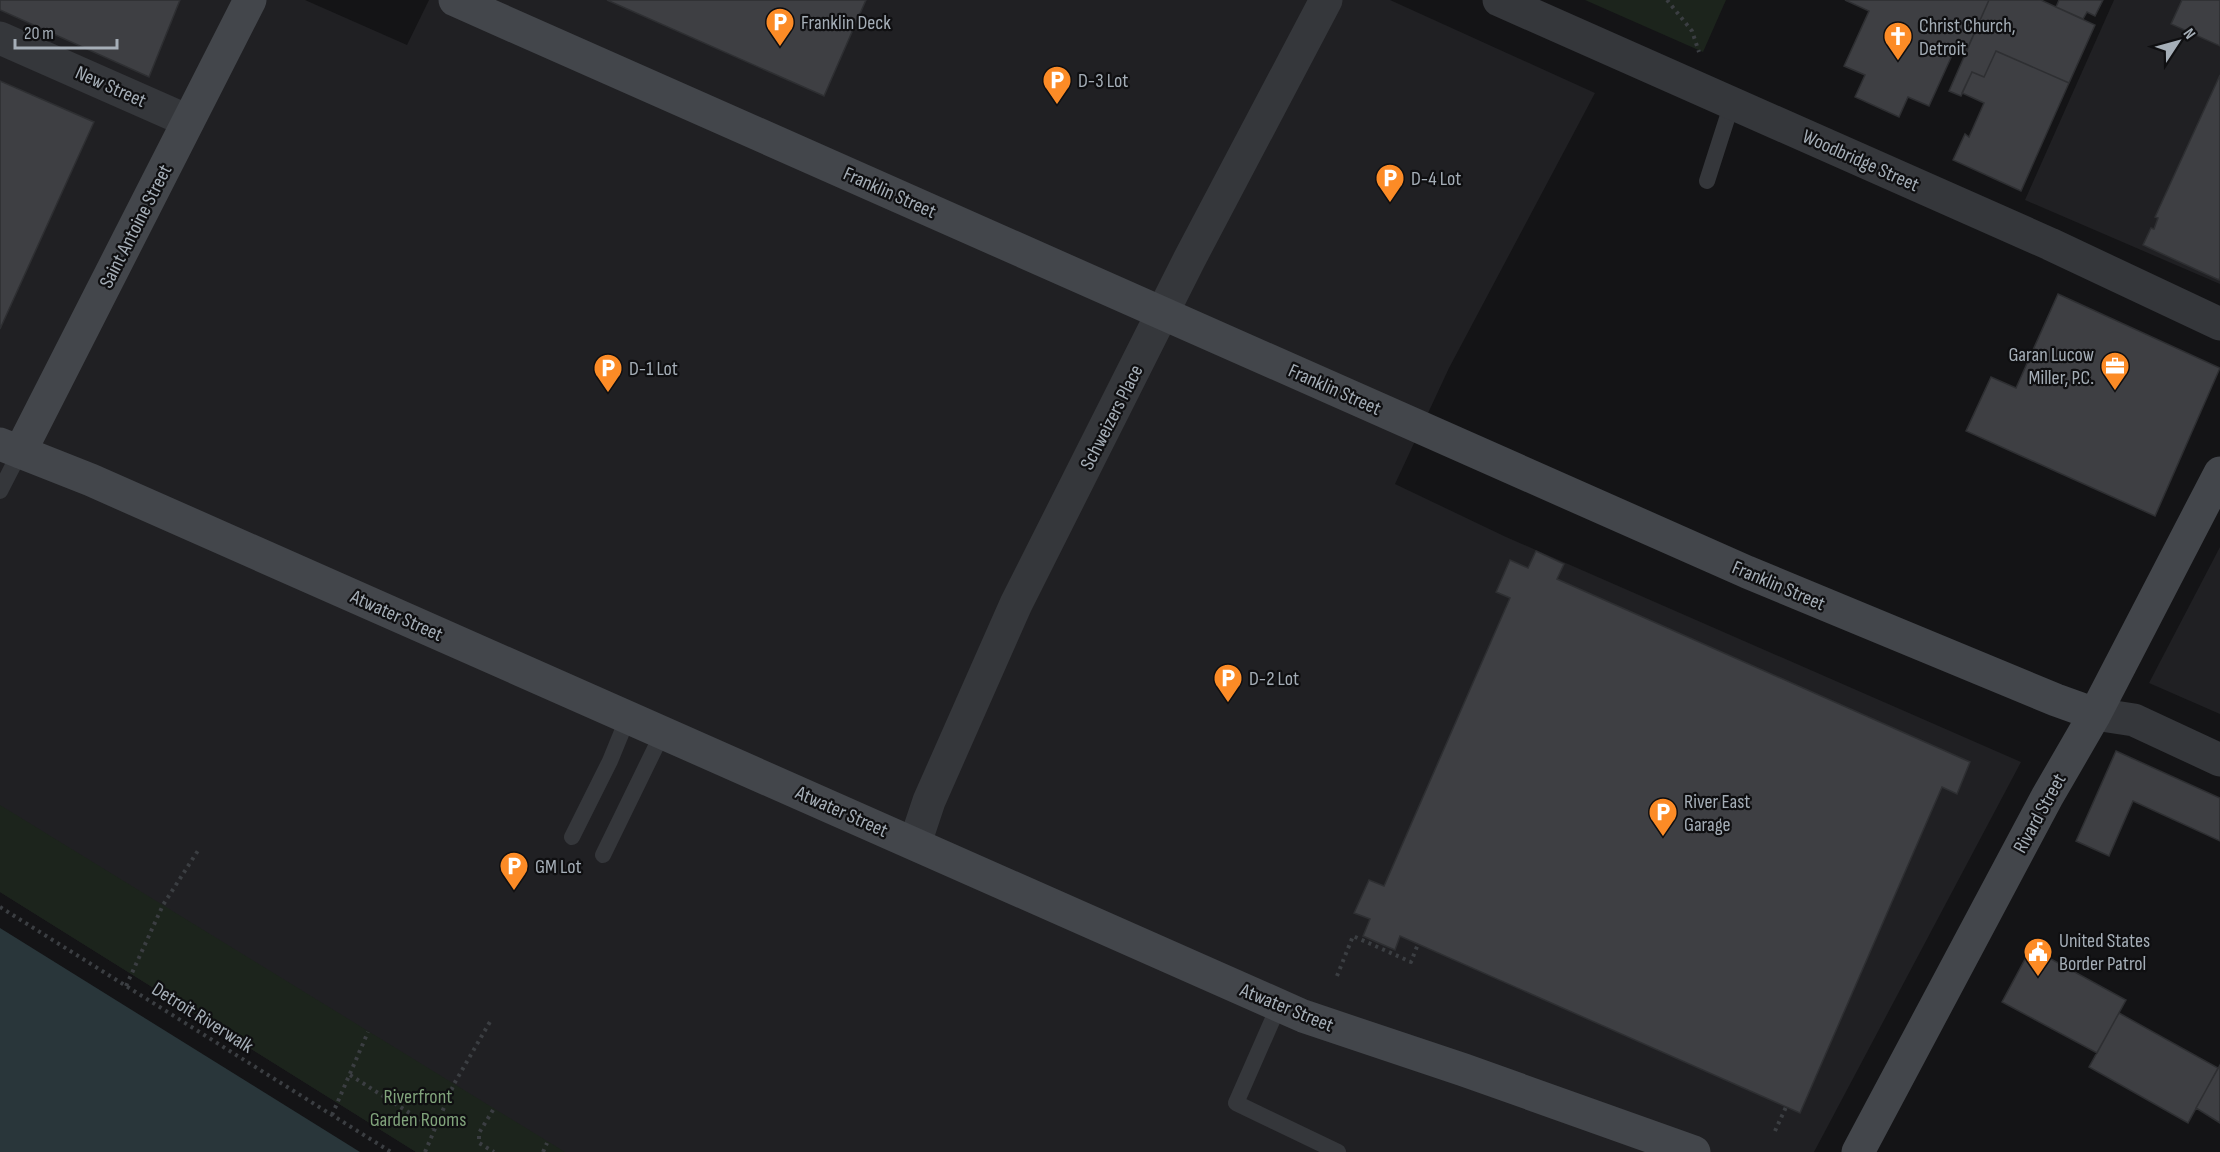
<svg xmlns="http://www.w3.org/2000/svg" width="2220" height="1152" viewBox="0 0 2220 1152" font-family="'Sofia Sans Condensed',sans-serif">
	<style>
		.built { fill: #202023 }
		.green { fill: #1c241c }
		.water { fill: #29363a }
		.building { fill: #3e3f43; stroke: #2e2f32; stroke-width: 1.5 }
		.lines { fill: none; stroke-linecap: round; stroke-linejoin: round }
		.path { stroke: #3b3e42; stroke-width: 4; stroke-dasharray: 3 4.5; stroke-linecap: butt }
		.lane { stroke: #35373b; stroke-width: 16 }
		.street { stroke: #35373b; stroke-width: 33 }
		.secondary { stroke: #43464b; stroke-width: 33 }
		.labels { text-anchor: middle; stroke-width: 4.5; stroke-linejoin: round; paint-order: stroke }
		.poi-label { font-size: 20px; fill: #a5aeb7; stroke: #0f0f11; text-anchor: start }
		.street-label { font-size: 20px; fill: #a5aeb7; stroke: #0f0f11 }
		.park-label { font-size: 20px; fill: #80a37b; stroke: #0f0f11 }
	</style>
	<rect width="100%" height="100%" fill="#141416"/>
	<!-- built -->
	<path class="built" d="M0,0H305L407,45L429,0H1390L1595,93L1449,368L1395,484L1506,537L2021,762L1814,1152H416L0,892Z
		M2114,0H2220V284L2025,200Z
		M2220,547V714L2149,683Z"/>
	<!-- green -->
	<path class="green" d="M1585,0H1726L1703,52Z
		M0,805L565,1152H416L0,892Z"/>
	<!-- water -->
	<path class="water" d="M0,928L360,1152H0Z"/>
	<!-- building -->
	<path class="building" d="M0,0H180L149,77L0,10Z
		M607,0H866L824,96Z
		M1845,0H1989L1964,56L1954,51L1929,106L1908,97L1899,117L1855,97L1865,75L1844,66L1869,11Z
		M1989,0H2041L2095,25L2069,83L1996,51L1984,77L1972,72L1961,96L1949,91Z
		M2059,0H2103L2095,16L2087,12L2083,19L2056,7Z
		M2182,0H2220V46L2171,24Z
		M1996,51L2069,83L2021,191L1953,160L1965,134L1969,137L1984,103L1962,93L1972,72L1984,77Z
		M2220,75V277L2219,280L2143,245L2151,228L2154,229L2158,218L2155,217Z
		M0,81L94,122L0,329Z
		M2058,294L2220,368L2155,516L1966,431L1991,377L2016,388Z
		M1536,551L1564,564L1557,579L1970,762L1957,794L1942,787L1800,1113L1400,936L1395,950L1363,936L1370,919L1354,913L1369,880L1384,886L1510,598L1496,592L1510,560L1528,568Z
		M2116,751L2220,798V841L2133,801L2109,856L2076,841Z
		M2031,948L2126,1000L2097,1053L2002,1002Z
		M2119,1013L2218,1068L2188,1123L2089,1067Z
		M2220,1065V1123L2196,1108Z"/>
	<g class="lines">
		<!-- path -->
		<path class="path" d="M1667,0L1692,31L1699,52
			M0,907L391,1152
			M1337,976L1353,936L1411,962L1418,944
			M126,986L163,905L199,849
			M350,1075L435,1129
			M493,1110L479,1133V1143L494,1152
			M332,1115L368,1032
			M1775,1131L1786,1107
			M425,1152L454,1084L491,1020
			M543,1152L547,1143"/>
		<!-- lane -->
		<path class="lane" d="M1707,181L1732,103
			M0,491L20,452
			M572,837L610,761L628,717
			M603,855L663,732
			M1279,1005L1236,1103L1338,1152"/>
		<!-- street -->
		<path class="street" d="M1499,0L2050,244L2220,324
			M0,38L188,121
			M2095,714L2134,720L2220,760
			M915,843L929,801L1016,604L1189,260L1326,0"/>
		<!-- secondary -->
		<path class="secondary" d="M455,0L1747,572L2056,700L2095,714
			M0,444L91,480L1303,1016L1464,1070L1694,1152
			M20,452L250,0
			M1858,1152L2047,797L2095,714L2220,473"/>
	</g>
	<!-- icons -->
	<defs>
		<g id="parking-pin" transform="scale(1.5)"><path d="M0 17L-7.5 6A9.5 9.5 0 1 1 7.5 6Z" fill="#fc8b26" stroke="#0f0f11"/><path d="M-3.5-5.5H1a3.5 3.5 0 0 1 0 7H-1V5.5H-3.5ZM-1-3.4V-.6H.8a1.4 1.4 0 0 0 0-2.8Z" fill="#fff"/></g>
		<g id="church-pin" transform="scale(1.5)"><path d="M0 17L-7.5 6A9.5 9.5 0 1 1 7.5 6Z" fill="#fc8b26" stroke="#0f0f11"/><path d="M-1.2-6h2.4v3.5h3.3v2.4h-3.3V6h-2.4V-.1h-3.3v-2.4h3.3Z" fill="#fff"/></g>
		<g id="office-pin" transform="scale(1.5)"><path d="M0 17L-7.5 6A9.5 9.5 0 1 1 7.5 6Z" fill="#fc8b26" stroke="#0f0f11"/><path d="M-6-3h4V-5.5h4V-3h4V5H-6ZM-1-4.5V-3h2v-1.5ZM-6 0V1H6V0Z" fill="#fff"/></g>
		<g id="civic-pin" transform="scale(1.5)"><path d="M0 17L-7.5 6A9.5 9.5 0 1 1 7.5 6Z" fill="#fc8b26" stroke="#0f0f11"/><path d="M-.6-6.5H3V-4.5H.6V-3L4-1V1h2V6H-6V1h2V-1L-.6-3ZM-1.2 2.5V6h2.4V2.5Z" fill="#fff"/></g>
	</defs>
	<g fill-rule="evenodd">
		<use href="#parking-pin" x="780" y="22"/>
		<use href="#church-pin" x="1898" y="36"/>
		<use href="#parking-pin" x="1057" y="80"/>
		<use href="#parking-pin" x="1390" y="178"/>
		<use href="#office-pin" x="2115" y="366"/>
		<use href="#parking-pin" x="608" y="368"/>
		<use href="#parking-pin" x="1228" y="678"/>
		<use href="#parking-pin" x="1663" y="812"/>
		<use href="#parking-pin" x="514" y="866"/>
		<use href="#civic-pin" x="2038" y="952"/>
	</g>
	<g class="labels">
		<!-- poi labels -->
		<g class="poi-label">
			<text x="801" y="29">Franklin Deck</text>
			<text x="1919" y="32">Christ Church,<tspan x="1919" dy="23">Detroit</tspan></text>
			<text x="1078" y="87">D-3 Lot</text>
			<text x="1411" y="185">D-4 Lot</text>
			<text x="2094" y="361" text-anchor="end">Garan Lucow<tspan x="2094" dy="23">Miller, P.C.</tspan></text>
			<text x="629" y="375">D-1 Lot</text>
			<text x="1249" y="685">D-2 Lot</text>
			<text x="1684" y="808">River East<tspan x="1684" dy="23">Garage</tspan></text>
			<text x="535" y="873">GM Lot</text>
			<text x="2059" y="947">United States<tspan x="2059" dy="23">Border Patrol</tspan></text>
		</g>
		<!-- street labels -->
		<g class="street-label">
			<text transform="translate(111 86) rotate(24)" y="7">New Street</text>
			<text transform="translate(1861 160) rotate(24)" y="7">Woodbridge Street</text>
			<text transform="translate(890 192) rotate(24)" y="7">Franklin Street</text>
			<text transform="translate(135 226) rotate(-63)" y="7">Saint Antoine Street</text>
			<text transform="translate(1335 389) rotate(24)" y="7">Franklin Street</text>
			<text transform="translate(1111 417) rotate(-63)" y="7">Schweizers Place</text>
			<text transform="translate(1779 585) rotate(23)" y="7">Franklin Street</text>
			<text transform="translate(397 615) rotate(24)" y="7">Atwater Street</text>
			<text transform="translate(842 811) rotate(24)" y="7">Atwater Street</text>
			<text transform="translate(2039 813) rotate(-61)" y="7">Rivard Street</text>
			<text transform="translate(1287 1007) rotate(22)" y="7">Atwater Street</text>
			<text transform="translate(203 1017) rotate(32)" y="7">Detroit Riverwalk</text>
		</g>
		<!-- park labels -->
		<g class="park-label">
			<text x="418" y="1103">Riverfront<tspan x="418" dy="23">Garden Rooms</tspan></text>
		</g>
	</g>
	<!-- north arrow -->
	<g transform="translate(2178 42) rotate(54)" stroke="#0f0f11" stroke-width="4.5" paint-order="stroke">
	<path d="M0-4.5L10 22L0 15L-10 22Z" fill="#a5aeb7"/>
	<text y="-9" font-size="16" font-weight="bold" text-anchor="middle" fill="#a5aeb7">N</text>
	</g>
	<!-- scale -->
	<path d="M15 39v9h102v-9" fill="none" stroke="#a5aeb7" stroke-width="3"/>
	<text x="24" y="39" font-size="18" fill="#a5aeb7" stroke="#0f0f11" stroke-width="4.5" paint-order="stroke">20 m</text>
</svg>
